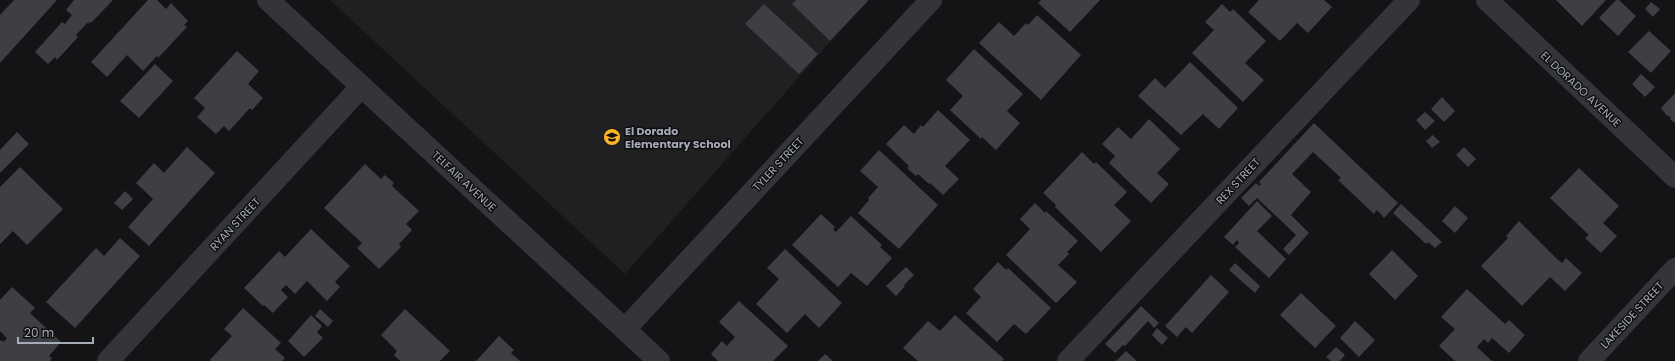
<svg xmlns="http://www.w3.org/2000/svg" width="1675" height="361" viewBox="0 0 1675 361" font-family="Poppins,sans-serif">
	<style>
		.built { fill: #202023 }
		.building { fill: #3e3f43 }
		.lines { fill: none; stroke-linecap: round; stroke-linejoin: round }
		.minor { stroke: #34353b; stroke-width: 22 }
		.labels { text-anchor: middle; stroke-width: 3; stroke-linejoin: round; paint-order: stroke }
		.street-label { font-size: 11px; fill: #a5aab7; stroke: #0f0f11 }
		.poi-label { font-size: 11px; font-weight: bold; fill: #a5aab7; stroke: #0f0f11; text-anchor: start }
	</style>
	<rect width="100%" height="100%" fill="#141416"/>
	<!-- built -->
	<path class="built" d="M330,0H867L625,274Z"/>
	<!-- building -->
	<path class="building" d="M14,0H57L0,63V15Z
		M74,0H113L92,22L87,23L76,35L78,37L57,60L55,57L48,64L35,52L62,22L65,24L72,15L66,10Z
		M148,0H157L166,9L171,3L188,21L184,25L187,27L158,58L157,56L143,71L127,55L107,77L91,62Z
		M796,0H867L868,1L830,41L792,4Z
		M1041,0H1100L1070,32L1038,3Z
		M1259,0H1324L1332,7L1308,33L1297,23L1280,41L1248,12Z
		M1556,0H1606L1582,26Z
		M1616,0H1619L1636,16L1618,36L1599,18Z
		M1651,2L1660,9L1653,17L1645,9Z
		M764,4L818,54L799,74L745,24Z
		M1222,4L1230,12L1233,9L1266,41L1245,63L1264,80L1243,102L1192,53L1214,30L1205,22Z
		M1037,15L1081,55L1041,100L979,43L999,22L1014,36L1026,23L1028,25Z
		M1649,31L1671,51L1651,73L1628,52Z
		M974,49L1023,94L1007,111L1020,123L996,150L982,137L981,139L950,110L963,96L946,80Z
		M237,51L259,71L248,84L263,98L252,110L250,108L229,131L224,126L216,134L197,117L205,108L194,98Z
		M1190,62L1238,108L1219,129L1203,114L1181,135L1138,96L1155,78L1165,88Z
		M155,64L173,81L139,118L120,101Z
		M1641,74L1655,87L1645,97L1632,84Z
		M1675,93V122H1673L1670,119L1671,118L1667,115V116L1661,108Z
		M1442,97L1455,111L1444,122L1431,109Z
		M938,110L970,140L945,166L959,179L943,195L930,183L929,184L918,174L916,176L907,168L909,166L886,144L904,125L914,134L921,125L923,127Z
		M1425,112L1435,121L1425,130L1416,120Z
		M1149,119L1180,149L1157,173L1169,184L1151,203L1109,163L1115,156L1102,144L1118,127L1131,139Z
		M1314,123L1398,203L1384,218L1377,210L1374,214L1338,180L1341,178L1313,152L1292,174L1311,192L1291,215L1309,233L1289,255L1283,249L1296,235L1257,198L1249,206L1241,198L1256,183L1260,186L1261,184L1259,182Z
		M17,132L29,144L0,173V150Z
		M1433,135L1440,142L1432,148L1426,141Z
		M187,147L215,173L149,246L128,227L153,199L136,183L154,163L164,173Z
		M1464,147L1476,159L1468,167L1456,155Z
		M879,150L938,205L899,249L858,213L869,200L868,198L878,187L860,171Z
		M1082,152L1094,164L1096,162L1127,192L1114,205L1131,221L1101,252L1055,207L1056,205L1043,193Z
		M365,164L381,179L385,175L394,183L392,186L419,211L406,224L412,230L399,244L401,247L379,269L357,248L362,243L324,208Z
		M20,167L63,209L27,245L13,231L0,244V187Z
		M1579,168L1619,206L1603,223L1617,236L1601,253L1585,238L1589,235L1550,198Z
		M125,191L133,199L122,210L114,203Z
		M1257,201L1272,216L1257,231L1286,259L1269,278L1235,247L1239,243L1237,240L1233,245L1224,237Z
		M1035,203L1045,213L1046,211L1078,241L1067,252L1069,254L1058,265L1077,282L1056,303L1006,255L1030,229L1020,219Z
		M1401,204L1442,242L1435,248L1428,242L1426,244L1393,213Z
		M1455,206L1468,218L1455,233L1442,221Z
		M821,214L835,227L833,229L836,232L851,216L882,245L880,247L892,258L867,286L851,273L838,287L792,245Z
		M1519,221L1557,259L1562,263L1566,258L1582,273L1565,291L1550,277L1522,306L1481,266L1508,238L1506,236Z
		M311,229L350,266L335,282L340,287L327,301L307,281L295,294L286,285L281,290L288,297L273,313L264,305L263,306L244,288L279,251L285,257Z
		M120,238L140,256L75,328L46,302L96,248L104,256Z
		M785,249L842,303L819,328L805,314L787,333L756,304L779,279L767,268Z
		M1392,250L1418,276L1395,300L1369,274Z
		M998,262L1006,270L1008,268L1051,308L1026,334L1014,324L997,342L966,313L981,297L973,289Z
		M1235,263L1260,286L1255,293L1229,270Z
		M906,267L914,275L904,285L898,280L905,286L896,296L886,286Z
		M1211,275L1229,292L1192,333L1186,327L1177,337L1165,326Z
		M12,287L35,308L30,313L61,342L49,356L52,358L50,361H0V341L1,340L4,342L7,338L0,331V300Z
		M1467,289L1505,324L1509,320L1525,335L1509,353L1492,338L1488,343L1484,339L1477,347L1492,361H1455L1439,346L1455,329L1441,317Z
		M1301,293L1336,326L1315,348L1280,315Z
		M739,301L788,346L773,361H718L711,354L722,341L727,346L735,337L719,322Z
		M1141,306L1159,323L1154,328L1148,321L1125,346L1123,345L1115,353L1105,344Z
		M243,308L281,343L275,349L285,358L282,361H211L210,360L232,336L224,329Z
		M320,309L333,321L328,327L315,316Z
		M405,309L450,351L440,361H400L394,355L397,351L381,335Z
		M311,315L322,326L317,332L323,338L304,357L288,341Z
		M955,315L1004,359L1002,361H918L903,348L928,321L940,331Z
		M1355,321L1375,340L1359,357L1340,338Z
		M1157,328L1168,338L1162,345L1152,335Z
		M499,336L514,350L511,353L520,361H476Z
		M1336,347L1345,355L1340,361H1331L1326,357Z
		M1126,351L1137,361H1116Z
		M825,354L833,361H818Z"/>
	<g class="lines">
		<!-- minor -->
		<path class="minor" d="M268,0L659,361
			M1487,0L1675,177
			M625,329L931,0
			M108,361L361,87
			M1068,361L1409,0
			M1589,361L1675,269"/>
	</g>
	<!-- icons -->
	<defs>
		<g id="school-disc" transform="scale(0.9)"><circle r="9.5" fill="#fbb426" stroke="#0f0f11"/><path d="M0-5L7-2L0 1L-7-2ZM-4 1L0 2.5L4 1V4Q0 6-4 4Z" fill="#111"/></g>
	</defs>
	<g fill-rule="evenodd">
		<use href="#school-disc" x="612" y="137"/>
	</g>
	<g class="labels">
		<!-- street labels -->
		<g class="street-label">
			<text transform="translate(1581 89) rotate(43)" y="4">EL DORADO AVENUE</text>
			<text transform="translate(778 164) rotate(-47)" y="4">TYLER STREET</text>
			<text transform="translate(464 181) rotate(43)" y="4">TELFAIR AVENUE</text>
			<text transform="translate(1238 181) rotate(-47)" y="4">REX STREET</text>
			<text transform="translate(235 224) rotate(-47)" y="4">RYAN STREET</text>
			<text transform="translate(1632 315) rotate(-47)" y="4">LAKESIDE STREET</text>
		</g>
		<!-- poi labels -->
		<g class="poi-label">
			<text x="625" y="135">El Dorado<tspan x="625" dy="13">Elementary School</tspan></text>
		</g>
	</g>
	<!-- scale -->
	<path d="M18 337v6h75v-6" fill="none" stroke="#a5aab7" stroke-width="2"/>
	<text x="24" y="337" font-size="12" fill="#a5aab7" stroke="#0f0f11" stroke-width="3" paint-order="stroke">20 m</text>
</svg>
